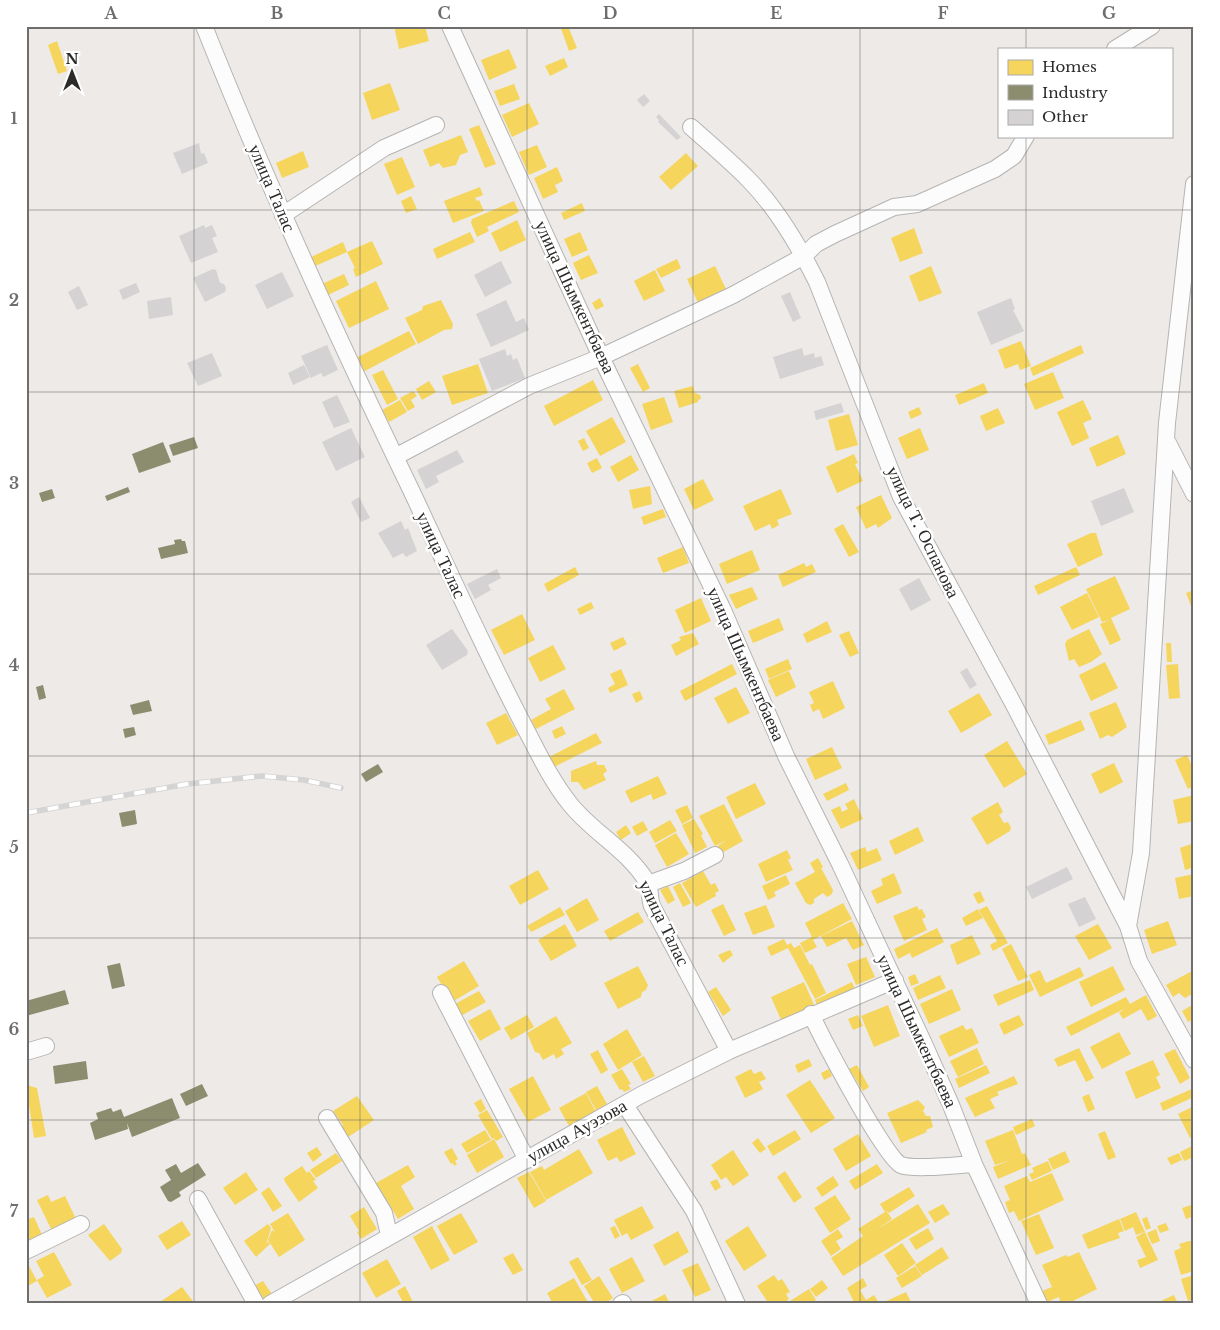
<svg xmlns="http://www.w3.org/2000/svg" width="1220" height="1330" viewBox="0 0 1220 1330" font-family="'Libre Baskerville',serif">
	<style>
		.homes { fill: #f6d55c }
		.industry { fill: #8c8c6e }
		.building { fill: #d4d2d2 }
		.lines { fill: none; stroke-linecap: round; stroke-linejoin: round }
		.minor-casing { stroke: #b5b4b3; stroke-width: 18 }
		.minor { stroke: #fcfcfc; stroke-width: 16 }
		.rail-casing { stroke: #d4d4d4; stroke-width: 5.5 }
		.rail { stroke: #fff; stroke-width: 4; stroke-dasharray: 11; stroke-linecap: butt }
		.grid { fill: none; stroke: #706e6c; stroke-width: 1; stroke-opacity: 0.55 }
		.labels { text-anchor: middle; stroke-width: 5; stroke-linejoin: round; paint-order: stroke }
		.street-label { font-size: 18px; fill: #2c2b2a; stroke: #fff }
		.neatline { fill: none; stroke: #706e6c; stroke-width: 2 }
		.grid-label { font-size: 16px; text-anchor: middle; font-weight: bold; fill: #706e6c }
	</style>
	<rect width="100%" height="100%" fill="#edeae8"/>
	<!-- homes -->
	<path class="homes" d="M394,26H425L429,41L399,49Z
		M560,26H568L577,48L569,51Z
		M57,41L67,71L58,74L48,45Z
		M509,49L517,68L489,80L481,60Z
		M564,58L568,67L550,76L545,66Z
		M390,83L400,110L372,120L363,93Z
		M514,84L520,99L500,106L494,91Z
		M529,103L539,124L512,137L502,115Z
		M479,125L496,164L485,168L469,129Z
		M461,135L468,152L460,155L456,165L443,168L439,163L430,167L423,150Z
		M537,145L547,167L529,175L519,152Z
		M303,151L309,167L282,178L276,163Z
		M686,153L698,166L671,190L659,177Z
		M402,157L415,187L397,195L384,164Z
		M557,167L563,181L555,185L558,192L543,199L534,178Z
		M480,187L483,195L475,198L477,201L479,200L484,211L453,223L444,201Z
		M411,196L417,209L406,213L401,201Z
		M514,201L519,212L487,227L489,231L477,237L471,223L472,219Z
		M582,203L585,211L564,220L561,213Z
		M517,220L526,240L500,252L491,233Z
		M914,228L923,253L900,262L891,238Z
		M470,232L475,242L437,259L433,249Z
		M580,232L588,250L572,257L564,239Z
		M372,241L383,264L356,277L353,269L355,268L347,252Z
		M343,242L347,252L313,267L309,258Z
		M589,255L598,273L581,280L573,263Z
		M677,259L681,268L661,278L656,269Z
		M715,266L727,291L699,305L687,279Z
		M931,266L942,293L919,302L909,276Z
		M655,270L665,291L644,301L634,281Z
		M344,274L349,285L328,295L322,284Z
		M376,281L389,309L349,328L336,301Z
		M600,298L604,306L596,310L592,303Z
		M441,300L453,324L452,329L444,330L418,344L405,318L422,310L423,306Z
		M409,331L416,344L363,372L356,358Z
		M1021,341L1031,366L1020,370L1018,364L1005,369L998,350Z
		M1081,345L1084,353L1033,376L1030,368Z
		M478,364L488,393L452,405L442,376Z
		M638,364L650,388L643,392L630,368Z
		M383,370L398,399L387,405L372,375Z
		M1053,372L1064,398L1035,410L1024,384Z
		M593,380L603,400L554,426L544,406Z
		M429,381L436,392L422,400L416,389Z
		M984,383L988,393L959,405L955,395Z
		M693,386L695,393L700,395L701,399L698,400V402L679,408L674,391Z
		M413,391L417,396L411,400L415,407L408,411L400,398Z
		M664,397L673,422L651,430L642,404Z
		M400,400L407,412L389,422L382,410Z
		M1083,400L1092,419L1083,423L1089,438L1072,446L1057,412Z
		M919,407L922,414L911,419L908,412Z
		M998,408L1005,423L986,431L980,416Z
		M849,414L858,445L836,451L828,420Z
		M612,417L626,442L600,456L586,431Z
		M920,428L929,450L907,459L898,438Z
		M1118,435L1126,454L1097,467L1089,448Z
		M584,438L589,448L583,451L578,441Z
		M854,454L858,463L855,464L863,481L837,493L826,467Z
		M631,455L639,470L618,482L610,467Z
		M597,458L602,468L592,473L587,463Z
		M703,479L714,500L694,510L684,489Z
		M650,486L652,504L633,509L629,490Z
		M781,489L792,514L777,520L779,525L772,529L770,524L755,531L743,506Z
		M881,495L892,518L878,528L876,524L866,529L856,507Z
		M663,509L666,517L644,525L641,517Z
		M843,524L859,552L849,557L834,529Z
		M1091,533H1096L1103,555L1078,567L1067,544Z
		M683,547L689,563L663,573L657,558Z
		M752,550L760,570L727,584L719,564Z
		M804,563L806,567L812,564L816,572L783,587L778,575Z
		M575,567L579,575L548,592L544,584Z
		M1076,567L1080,575L1038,595L1034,586Z
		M1115,576L1130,609L1111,618L1121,640L1110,645L1100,624L1109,620L1102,622L1086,589Z
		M752,587L758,599L736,609L729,595Z
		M1194,590V605L1191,606L1186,593Z
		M1087,593L1099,617L1072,630L1060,607Z
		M701,598L711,621L685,633L675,610Z
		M591,602L594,608L580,615L577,609Z
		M522,614L535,640L504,655L491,630Z
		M779,618L784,630L753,643L748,631Z
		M827,621L832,632L807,643L803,634Z
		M1089,629L1102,654L1091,662L1079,667L1074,659L1069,661L1065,644L1067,640Z
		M849,631L859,653L850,657L839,635Z
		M693,633L699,644L676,656L671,645L681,640L679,637Z
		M623,637L627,644L614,651L610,643Z
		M1166,643H1171L1172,662H1167Z
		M553,645L566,669L540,682L528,658Z
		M788,659L792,669L769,679L765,669Z
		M1105,662L1118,688L1091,701L1079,675Z
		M732,664L737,674L685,701L680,691Z
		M1178,664L1180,698L1169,699L1166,665Z
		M621,669L628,685L610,693L608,688L615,684L610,674Z
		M789,671L796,687L776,697L768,680Z
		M833,681L845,708L823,719L819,709L813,712L810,705L814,703L809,692Z
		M736,687L750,713L728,724L714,698Z
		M564,689L575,709L536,729L531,720L551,709L545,699Z
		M640,691L643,699L636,703L632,694Z
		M979,693L992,715L961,733L948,711Z
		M1116,702L1127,727L1112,737L1108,735L1100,739L1089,713Z
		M506,713L518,735L497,745L486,723Z
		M1081,720L1085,730L1049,745L1045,735Z
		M562,726L566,734L555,739L552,731Z
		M596,733L602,743L554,767L549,757Z
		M1007,741L1027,774L1004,788L984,755Z
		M832,747L842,768L815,780L806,759Z
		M1187,755L1194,770V786L1188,789L1175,760Z
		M596,761L597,765H604L607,771L603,774L606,780L584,790L578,782H571V771Z
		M1114,763L1123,782L1100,794L1091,774Z
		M658,776L667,794L653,800L651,794L631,803L625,791Z
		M755,783L766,804L736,819L726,797Z
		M846,783L849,790L827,801L823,794Z
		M1194,795V821L1178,824L1173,800Z
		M854,799L863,819L841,829L831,810L840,806L842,812L848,809L845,804Z
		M998,802L1003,812L999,815L1004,823L1008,822L1011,828L1010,831L987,845L971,818Z
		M724,804L743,841L720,854L716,847L727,840L715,846L699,816Z
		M687,805L693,818L682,824L675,810Z
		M694,819L703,834L701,835L707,847L695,853L682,825Z
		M670,820L677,831L655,843L649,832Z
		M643,821L648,830L637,836L632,827Z
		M626,825L631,833L621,840L616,832Z
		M918,827L924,841L895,855L889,841Z
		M676,833L689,854L667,867L655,845Z
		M1194,843V867L1185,870L1180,848Z
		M865,847L867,852L877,848L882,860L858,870L850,853Z
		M787,850L791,858L788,860L793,870L766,882L758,864Z
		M818,858L823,867L821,868L833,890L832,894L827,897L823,893L814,899V903L810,905L806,903L795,883L815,872L810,863Z
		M538,870L549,889L520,905L509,886Z
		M703,871L711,885L715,883L719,891L715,893L716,896L696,907L682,883Z
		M894,873L902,893L877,904L871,891L883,885L881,879Z
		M1194,874V896L1179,899L1175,878Z
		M786,875L790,884L774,892L776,896L768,900L762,886Z
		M680,883L691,903L683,907L673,887Z
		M668,886L675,900L668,904L660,890Z
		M980,891L985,901L978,904L973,894Z
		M587,898L599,920L577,932L565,911Z
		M843,903L852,919L813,940L817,947L805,953L800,943L812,937L805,923Z
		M723,904L736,930L724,936L711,910Z
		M766,905L775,927L753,935L744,913Z
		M917,906L919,910L922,909L926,917L922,919L927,930L904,941L893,916Z
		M987,906L1008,943L993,951L990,945L997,941L979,910Z
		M560,907L565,915L531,932L527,926Z
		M978,909L983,918L966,926L962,918Z
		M638,912L644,922L610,941L604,931Z
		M852,921L864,945L853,950L846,938L827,947L821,936Z
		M1168,921L1177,945L1152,954L1144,930Z
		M565,924L577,946L551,961L538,940Z
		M1098,924L1112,948L1089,960L1075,936Z
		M937,928L944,942L912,958L910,953L898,959L894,949Z
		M972,935L981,954L957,965L950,945Z
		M784,939L787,945L791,943L794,948L800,945L810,965L812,964L826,993L815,999L788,948L771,956L767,947Z
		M1011,944L1028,977L1018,981L1002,949Z
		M730,950L733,955L723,963L718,955Z
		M866,957L875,977L856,985L847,964Z
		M464,961L479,986L452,1002L437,977Z
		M638,966L648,985L646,990L642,992L641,997L618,1009L604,983Z
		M1113,966L1125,990L1091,1007L1079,982Z
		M1080,967L1084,976L1040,997L1029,975L1040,970L1046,983Z
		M1194,970V993L1185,998L1179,993L1173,997L1166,985Z
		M915,974L919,983L911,986L908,977Z
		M940,975L946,988L918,1000L913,988Z
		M1030,980L1034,990L998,1006L993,995Z
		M804,982L815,1007L782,1022L771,997Z
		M852,982L855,989L818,1008L815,1000Z
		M716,987L731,1010L723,1016L708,992Z
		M952,989L961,1010L929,1024L920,1004Z
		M479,991L486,1002L457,1018L451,1006Z
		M1146,995L1157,1016L1148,1021L1141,1009L1123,1019L1119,1013L1124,1009L1071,1036L1066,1027L1126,997L1130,1004Z
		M1194,1004V1019L1188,1022L1182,1011Z
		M888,1005L900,1036L874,1047L861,1016Z
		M490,1009L501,1029L480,1041L468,1021Z
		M527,1015L534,1027L511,1040L504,1028Z
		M858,1015L863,1026L853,1030L848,1019Z
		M1019,1015L1024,1025L1004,1035L999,1024Z
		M556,1016L572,1043L561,1049L564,1054L556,1059L554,1054L543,1060L539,1053L535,1052L527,1033Z
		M963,1025L966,1030L972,1028L979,1043L949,1057L939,1036Z
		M627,1029L642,1055L618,1070L603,1044Z
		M1119,1032L1131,1054L1102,1069L1090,1047Z
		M977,1048L984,1064L958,1077L950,1061Z
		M1079,1048L1094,1078L1086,1082L1075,1060L1058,1067L1054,1059Z
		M1175,1049L1190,1078L1180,1084L1164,1054Z
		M598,1050L608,1070L601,1074L590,1054Z
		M644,1056L655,1076L643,1082L632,1062Z
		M809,1059L812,1066L798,1073L795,1065Z
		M1153,1060L1160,1075L1156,1077L1161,1088L1136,1099L1125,1072Z
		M857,1065L869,1087L863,1091L849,1069Z
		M986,1065L990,1073L959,1088L955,1079Z
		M622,1069L631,1084L628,1085L631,1089L624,1092L622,1089L620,1090L611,1075Z
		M751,1069L754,1074L761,1071L766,1079L759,1082L763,1089L745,1098L735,1077Z
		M829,1069L832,1076L824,1080L821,1073Z
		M533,1076L551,1110L528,1122L509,1089Z
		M1014,1076L1018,1084L997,1092L999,1095L990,1099L995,1108L975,1117L965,1098Z
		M810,1080L835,1118L811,1133L786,1095Z
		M26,1085L37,1088L46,1136L34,1138Z
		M597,1086L607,1104L596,1110L586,1092Z
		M1194,1088V1097L1163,1111L1160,1103Z
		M586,1093L596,1112L569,1126L559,1108Z
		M1089,1094L1095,1109L1088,1112L1082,1097Z
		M357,1096L374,1120L345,1139L338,1129L343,1125L333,1111Z
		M481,1099L486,1109L480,1113L474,1103Z
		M918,1100L925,1107L923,1111L926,1116H930L933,1127L926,1130L927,1132L901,1143L887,1113Z
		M1194,1106V1136L1190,1138L1178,1114Z
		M487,1110L503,1137L496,1141L494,1138L492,1139L478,1115Z
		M1032,1119L1035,1126L1016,1135L1013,1127Z
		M622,1127L636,1154L620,1162L617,1157L608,1161L597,1140Z
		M485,1130L491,1140L467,1153L461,1144Z
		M795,1130L801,1139L773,1156L767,1146Z
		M1013,1130L1022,1154L1025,1153L1031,1165L998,1179L993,1167L1010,1160L995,1165L985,1141Z
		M1105,1131L1116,1157L1108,1160L1098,1134Z
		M858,1134L871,1156L846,1171L833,1149Z
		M758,1138L766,1149L760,1153L752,1143Z
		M494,1139L504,1157L477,1173L467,1155Z
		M1194,1145V1157L1184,1161L1180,1152Z
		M317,1147L322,1155L313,1162L307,1153Z
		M452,1148L458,1159L455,1161L457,1164L454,1166L453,1163L451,1164L444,1152Z
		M579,1149L593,1173L546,1200L530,1172L542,1166L544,1170Z
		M733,1150L749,1175L733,1186L726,1177L721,1180L711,1165Z
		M1065,1151L1070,1162L1053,1170L1048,1159Z
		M336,1153L342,1161L316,1178L310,1170Z
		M1179,1153L1182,1160L1171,1165L1167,1158Z
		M1048,1161L1052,1171L1032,1180L1029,1174L1034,1172L1032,1168Z
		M877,1164L883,1173L855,1190L849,1181Z
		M408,1165L415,1177L401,1186L414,1209L398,1219L376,1183Z
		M302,1166L307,1173L309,1171L316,1180L313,1181L318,1188L299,1202L285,1182L284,1178Z
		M785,1171L802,1197L794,1203L777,1177Z
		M246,1172L258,1190L235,1205L223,1188Z
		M529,1172L546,1201L534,1208L517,1178Z
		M1052,1173L1064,1200L1019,1221L1014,1211L1009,1213L1005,1202L1010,1200L1004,1186L1027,1176L1030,1182Z
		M833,1176L839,1185L822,1197L816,1188Z
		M717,1179L721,1187L715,1191L710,1182Z
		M269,1187L282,1206L273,1212L261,1193Z
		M909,1187L915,1196L889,1213L886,1210L892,1219L876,1230L918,1204L930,1223L843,1276L831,1258L863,1236L858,1229L885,1212L880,1204Z
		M48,1195L51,1202L65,1196L77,1221L53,1233L37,1200Z
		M835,1195L851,1219L830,1233L814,1208Z
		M943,1204L950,1214L935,1223L928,1212Z
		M1194,1204V1216L1186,1219L1182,1208Z
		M642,1206L654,1228L631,1240L627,1233L622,1236L614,1220Z
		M364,1207L377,1229L361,1239L357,1232L359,1231L350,1216Z
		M1136,1212L1145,1232L1136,1235L1133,1227L1125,1231L1120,1219Z
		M288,1213L305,1240L279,1257L268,1240L272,1230L275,1232L270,1224Z
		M461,1213L478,1242L454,1255L437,1226Z
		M1039,1214L1054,1248L1036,1255L1021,1221Z
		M34,1217L43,1237L28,1244L26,1220Z
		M1147,1217L1151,1228L1146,1230L1142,1219Z
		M1119,1219L1124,1231L1118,1233L1120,1238L1088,1249L1082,1235Z
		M182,1221L191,1235L167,1250L158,1236Z
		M1166,1223L1169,1230L1160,1233L1157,1226Z
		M104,1224L122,1249L121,1253L110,1261L88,1235Z
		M268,1224L271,1228L266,1245L268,1241L270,1244L256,1257L244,1241Z
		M432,1226L450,1260L431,1270L413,1237Z
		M615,1226L620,1236L615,1239L610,1228Z
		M748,1226L767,1256L744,1271L725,1241Z
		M928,1228L934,1239L916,1250L909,1239Z
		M838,1229L843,1237L836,1241L841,1249L831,1256L821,1241Z
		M1156,1229L1160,1241L1152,1244L1147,1233Z
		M678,1231L689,1252L664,1266L653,1245Z
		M1145,1232L1158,1260L1140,1268L1137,1260L1146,1257L1136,1237Z
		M1189,1241H1194V1271L1181,1275L1174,1251L1181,1248L1179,1244Z
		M902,1243L916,1263L898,1276L884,1255Z
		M942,1247L949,1258L922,1275L915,1265Z
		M54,1252L72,1285L47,1298L37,1280L44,1276L36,1261Z
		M1079,1252L1097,1289L1067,1304H1061L1059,1297L1047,1302L1042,1291L1052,1287L1042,1265L1066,1255L1068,1257Z
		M513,1253L523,1270L513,1275L503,1258Z
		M578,1257L592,1280L582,1285L569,1262Z
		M632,1257L645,1281L622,1293L609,1269Z
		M387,1259L401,1284L376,1298L362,1273Z
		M698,1263L711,1290L695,1297L682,1270Z
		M28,1264L37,1281L26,1287V1265Z
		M915,1266L922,1276L902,1288L896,1278Z
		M774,1275L778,1281L782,1279L790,1292L786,1294L789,1299L782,1304H769L757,1286Z
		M1194,1275V1299L1188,1301L1181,1279Z
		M599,1276L613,1298L607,1302L609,1304H595L584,1286Z
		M574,1278L589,1304H553L547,1293Z
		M863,1278L867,1286L860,1290L866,1300L874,1295L879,1303L855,1304L847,1288Z
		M822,1280L828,1288L816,1297L810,1289Z
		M263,1281L272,1294L263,1300L254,1286Z
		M405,1286L414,1304H404L397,1291Z
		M182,1287L195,1304H157Z
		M809,1289L816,1300L810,1304H792L790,1301Z
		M906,1292L912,1304H880Z
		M665,1294L670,1304H646Z
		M1174,1295L1178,1304H1154Z"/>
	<!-- industry -->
	<path class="industry" d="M194,437L198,448L173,456L169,445Z
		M163,442L171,462L139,473L132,454Z
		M128,487L130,492L107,501L105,496Z
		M52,489L55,498L42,502L39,493Z
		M181,539L182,541H185L188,553L161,559L158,548L175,544L174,540Z
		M43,685L46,698L39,700L36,687Z
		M149,700L152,711L133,715L130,705Z
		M134,727L136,735L125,738L123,729Z
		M378,764L383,772L366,782L361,774Z
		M135,810L137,824L122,827L119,813Z
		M120,963L125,986L112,989L107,966Z
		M65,990L69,1004L26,1016V1001Z
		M86,1061L88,1079L55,1084L53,1066Z
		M202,1084L208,1096L186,1106L180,1094Z
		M172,1098L180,1118L132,1137L127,1123L128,1129L95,1140L90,1123L98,1119L96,1113L111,1108L113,1112L121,1109L124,1117Z
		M198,1163L206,1175L179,1192L181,1196L171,1202L168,1201L160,1187L171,1180L165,1170L176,1164L181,1173Z"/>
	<!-- building -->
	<path class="building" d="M644,94L650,101L643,107L637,100Z
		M659,114L681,137L677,140L658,122L659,120L656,117Z
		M199,143L201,154L204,153L208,163L182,174L173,153Z
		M204,225L205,228L212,225L217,236L212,238L218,252L191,263L179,236Z
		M501,261L512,283L485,297L474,275Z
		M213,269L216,270L220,283L224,284L226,288L225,292L205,302L193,278Z
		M282,272L294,296L267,309L255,285Z
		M136,283L140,292L123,300L119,290Z
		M79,286L88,305L77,310L68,292Z
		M790,292L801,318L793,322L781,296Z
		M171,297L173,315L149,319L147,301Z
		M1011,298L1015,309L1013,310L1024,331L991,345L977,312Z
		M506,300L516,322L524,318L529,330L491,347L476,314Z
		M327,345L338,370L323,377L321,373L311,378L301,356Z
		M802,348L804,356L814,353L815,358L821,356L824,365L780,379L773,357Z
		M505,349L507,356L511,354L513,360L517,358L525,378L492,391L479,359Z
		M212,353L222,376L198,386L187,363Z
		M304,365L310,377L293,385L288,373Z
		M337,395L350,422L334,428L322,402Z
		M841,403L844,412L816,420L814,411Z
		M351,428L365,457L336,471L322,442Z
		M457,450L464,462L436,476L439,482L426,489L417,470Z
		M1124,488L1134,512L1101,526L1091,501Z
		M359,497L370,518L361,522L351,502Z
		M401,521L405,530L408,528L417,551L406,557L403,553L393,558L378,533Z
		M497,569L501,578L488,585L491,590L475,599L467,584Z
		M919,578L931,600L911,611L899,589Z
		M452,629L468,651L467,655L442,670L426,645Z
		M967,668L977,685L970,689L960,672Z
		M1067,867L1073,879L1032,899L1026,887Z
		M1085,897L1096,919L1079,927L1068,904Z"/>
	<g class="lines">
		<!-- minor casing -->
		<g class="minor-casing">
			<path id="minor" d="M204,26C267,184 338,339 412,492C448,569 483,647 522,722C537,750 550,779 570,804C592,832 629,851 647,882C651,889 649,898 652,906L729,1051
				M450,26L601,357L723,610L786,756L840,864L925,1046L951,1105L974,1164L1039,1304
				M1115,49L1152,26
				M691,127C710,144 730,161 748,179C777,208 799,246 817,282L901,497L1014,705L1128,926L1139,961L1194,1060
				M283,215L384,148L436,125
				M1168,443L1194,494
				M395,457L529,386L601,357L733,295L804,256L816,244L835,234L894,207L917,204L995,169L1014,156L1026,136
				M648,884L684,871L715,855
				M1128,926L1141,853L1167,423L1194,184
				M441,993L527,1160
				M811,1014C821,1036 886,1160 901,1165C914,1170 957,1165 974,1164
				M26,1052L46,1046
				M625,1105L694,1211L737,1304
				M327,1118L384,1213L389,1235
				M198,1199L256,1304
				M26,1251L81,1224
				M270,1304L641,1095L729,1051L895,980
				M621,1304L623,1303"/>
		</g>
		<!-- minor -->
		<use href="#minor" class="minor"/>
		<!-- rail casing -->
		<g class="rail-casing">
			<path id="rail" d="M26,813L187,784L262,776L304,780L341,788"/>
		</g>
		<!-- rail -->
		<use href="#rail" class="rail"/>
	</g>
	<!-- grid -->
	<path class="grid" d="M194,26V1304M360,26V1304M527,26V1304M693,26V1304M860,26V1304M1026,26V49M1026,136V1304M26,210H1194M26,392H1194M26,574H1194M26,756H1194M26,938H1194M26,1120H1194"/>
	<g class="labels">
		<!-- street labels -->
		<g class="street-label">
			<text transform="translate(272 188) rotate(67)" y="6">улица Талас</text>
			<text transform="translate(575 297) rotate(65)" y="6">улица Шымкентбаева</text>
			<text transform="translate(923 532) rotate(64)" y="6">улица Т. Оспанова</text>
			<text transform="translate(441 555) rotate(65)" y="6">улица Талас</text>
			<text transform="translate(746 664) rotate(66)" y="6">улица Шымкентбаева</text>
			<text transform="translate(664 923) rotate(64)" y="6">улица Талас</text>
			<text transform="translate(917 1031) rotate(65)" y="6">улица Шымкентбаева</text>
			<text transform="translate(577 1131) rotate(-29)" y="6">улица Ауэзова</text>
		</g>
	</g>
	<!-- border -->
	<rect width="1220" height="1330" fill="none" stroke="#ffffff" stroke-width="55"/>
	<!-- legend -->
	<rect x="998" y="48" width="175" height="90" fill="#ffffff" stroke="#abaaaa"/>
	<rect x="1008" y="60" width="25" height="15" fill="#f6d55c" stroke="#abaaaa"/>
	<text x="1042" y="72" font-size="15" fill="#2c2b2a">Homes</text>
	<rect x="1008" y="85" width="25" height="15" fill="#8c8c6e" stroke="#abaaaa"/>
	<text x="1042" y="98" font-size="15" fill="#2c2b2a">Industry</text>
	<rect x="1008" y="110" width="25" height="15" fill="#d4d2d2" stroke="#abaaaa"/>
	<text x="1042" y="122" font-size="15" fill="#2c2b2a">Other</text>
	<!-- north arrow -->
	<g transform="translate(72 72)" stroke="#ffffff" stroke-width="4" paint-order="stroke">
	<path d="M0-4L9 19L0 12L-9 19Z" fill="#2c2b2a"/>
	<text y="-8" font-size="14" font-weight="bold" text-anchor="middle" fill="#2c2b2a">N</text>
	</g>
	<rect x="28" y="28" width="1164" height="1274" class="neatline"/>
	<g class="grid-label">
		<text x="111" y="19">A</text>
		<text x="277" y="19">B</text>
		<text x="444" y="19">C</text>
		<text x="610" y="19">D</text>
		<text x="776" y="19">E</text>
		<text x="943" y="19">F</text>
		<text x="1109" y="19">G</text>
		<text x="14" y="124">1</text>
		<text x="14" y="306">2</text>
		<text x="14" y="489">3</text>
		<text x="14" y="671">4</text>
		<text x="14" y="853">5</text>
		<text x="14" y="1035">6</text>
		<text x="14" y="1217">7</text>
	</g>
</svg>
